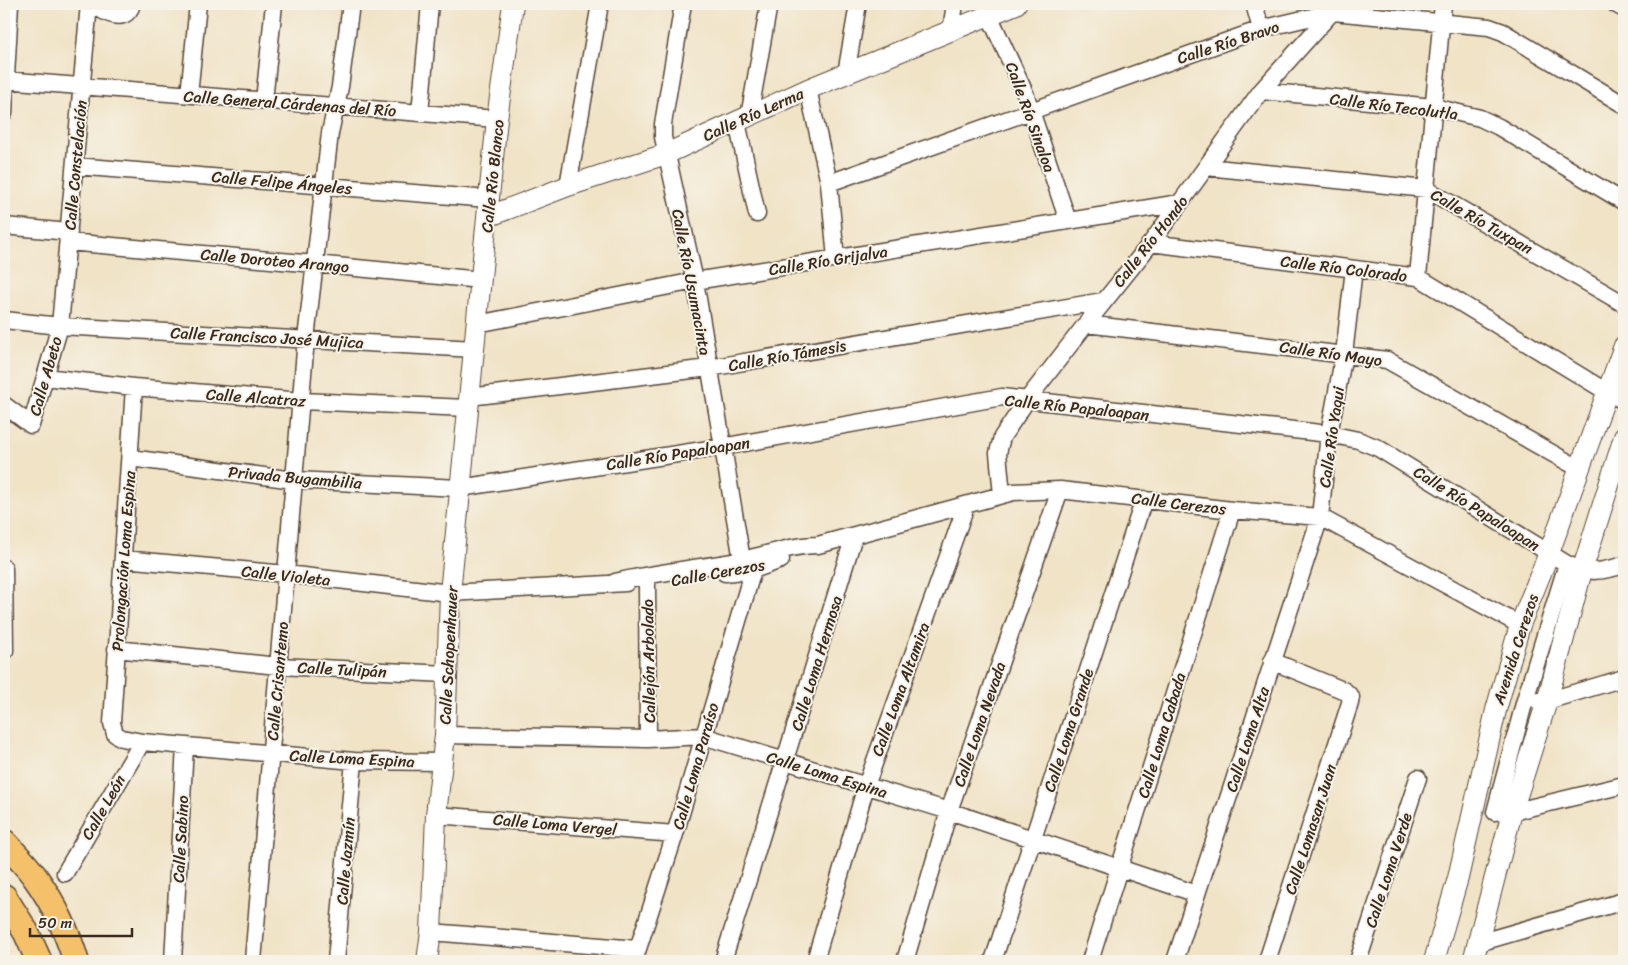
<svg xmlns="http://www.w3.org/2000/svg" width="1628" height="965" viewBox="0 0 1628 965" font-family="Sriracha,sans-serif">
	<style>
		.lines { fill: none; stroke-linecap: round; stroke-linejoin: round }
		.minor-casing { stroke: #564637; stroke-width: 19 }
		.tertiary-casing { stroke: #564637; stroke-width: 22 }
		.primary-casing { stroke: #564637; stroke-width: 28 }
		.minor { stroke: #fff; stroke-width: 16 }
		.tertiary { stroke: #fff; stroke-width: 20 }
		.primary { stroke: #f4c16b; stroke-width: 25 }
		.labels { text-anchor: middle; stroke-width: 4; stroke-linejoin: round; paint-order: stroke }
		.street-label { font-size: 16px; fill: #3b2a1e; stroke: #f7f3e8 }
	</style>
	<rect width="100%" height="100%" fill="#f7f3e8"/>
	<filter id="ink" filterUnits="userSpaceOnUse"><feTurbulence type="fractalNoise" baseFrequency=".02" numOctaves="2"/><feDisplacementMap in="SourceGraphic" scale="10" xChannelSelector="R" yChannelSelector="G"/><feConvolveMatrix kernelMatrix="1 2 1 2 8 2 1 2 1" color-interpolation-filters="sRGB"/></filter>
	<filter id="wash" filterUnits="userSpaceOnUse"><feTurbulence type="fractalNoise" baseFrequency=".0096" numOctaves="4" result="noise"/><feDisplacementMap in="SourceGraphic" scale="20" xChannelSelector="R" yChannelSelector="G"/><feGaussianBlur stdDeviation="1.12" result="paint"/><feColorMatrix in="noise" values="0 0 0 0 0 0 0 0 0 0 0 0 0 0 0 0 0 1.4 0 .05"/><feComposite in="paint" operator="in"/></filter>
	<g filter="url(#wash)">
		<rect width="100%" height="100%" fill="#f0e3c6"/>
	</g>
	<g filter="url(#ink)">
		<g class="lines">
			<!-- minor casing -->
			<g class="minor-casing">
				<path id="minor" d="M93,4C104,13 126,25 132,4
					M683,4L663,124V137L695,281L742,560
					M1254,4L1261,29
					M1615,4L1624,9
					M989,15L1025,93L1068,221
					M951,30L955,4
					M846,74L858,4
					M4,80L497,119
					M808,89L829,183L836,259
					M1261,91L1434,107L1480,118L1499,127L1624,202
					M189,95L198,4
					M264,101L274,4
					M4,113L10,4
					M420,113L430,4
					M749,117L769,4
					M737,122L757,214
					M75,166L489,199
					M1206,167L1426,189L1624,304
					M829,183L1261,29L1333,12L1489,27L1503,32L1624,105
					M568,186L600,4
					M4,226L69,232
					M68,242L315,264L481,280
					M1151,243L1418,277L1607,392L1624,401
					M1418,277L1443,4
					M4,320L60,326L475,349
					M477,324L695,281L1180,203
					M1086,324L1387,360L1580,469
					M45,377L134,387L301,401L468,408
					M134,387L112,723L115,734L122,738L142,742L354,761L441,762
					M469,397L709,368L1103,301
					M4,405L31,425L60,326L89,4
					M130,458L294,480L460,488L722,447L1002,397L1329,434L1358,440L1378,448L1567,564C1590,574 1601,572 1624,565
					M1002,495L998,453L1002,437L1027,400L1086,324L1151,243L1261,91L1334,10
					M123,559L286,574L450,593L626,583
					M4,568L5,651
					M725,573L753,570L781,560
					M615,582C657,572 700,568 742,560C767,555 791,545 818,545L1013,492L1060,490L1232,510L1320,517L1520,625
					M647,584L648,739
					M116,649L278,666L448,674
					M1538,701H1547L1624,678
					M445,735L648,739L703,736L949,811L1197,894
					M1495,812L1525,700L1567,564
					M1502,812H1512L1624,785
					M436,815L675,834
					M65,873L142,742
					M431,932L637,949
					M1478,943L1624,901
					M173,961L185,746
					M253,961L306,339L330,133L340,87L351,4
					M336,961L354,761
					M634,961L675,834L753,570
					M723,961L854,536
					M815,961L866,786L966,506
					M905,961L949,811L1060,490
					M993,961L1144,499
					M1090,961L1232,510
					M1175,961L1320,517L1329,434L1344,354L1354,269
					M1267,961L1350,703L1351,697L1345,691L1272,661
					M1358,961L1418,778"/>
			</g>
			<!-- tertiary casing -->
			<g class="tertiary-casing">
				<path id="tertiary" d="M487,217L568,186L666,154L808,89L1016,4
					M427,961L431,932L436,815L445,735L450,593L487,217L497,119L513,4
					M1434,961L1458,878L1496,710L1520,625L1549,553L1624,346
					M1473,961L1512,812L1547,701L1582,571L1624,437"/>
			</g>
			<!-- primary casing -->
			<g class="primary-casing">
				<path id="primary" d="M4,842C14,853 26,864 35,877C53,902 67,931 76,961
					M4,897L26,932L39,961"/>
			</g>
			<!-- minor -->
			<use href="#minor" class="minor"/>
			<!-- tertiary -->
			<use href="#tertiary" class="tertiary"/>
			<!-- primary -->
			<use href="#primary" class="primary"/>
		</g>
	</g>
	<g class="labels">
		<!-- street labels -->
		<g class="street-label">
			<text transform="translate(1228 42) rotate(-18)" y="6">Calle Río Bravo</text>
			<text transform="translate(290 103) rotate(4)" y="6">Calle General Cárdenas del Río</text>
			<text transform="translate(1394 106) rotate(7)" y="6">Calle Río Tecolutla</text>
			<text transform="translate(753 114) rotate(-24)" y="6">Calle Río Lerma</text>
			<text transform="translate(1031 117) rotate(70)" y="6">Calle Río Sinaloa</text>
			<text transform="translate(75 165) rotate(-85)" y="6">Calle Constelación</text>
			<text transform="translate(492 176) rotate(-84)" y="6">Calle Río Blanco</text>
			<text transform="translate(282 182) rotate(5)" y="6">Calle Felipe Ángeles</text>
			<text transform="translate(1482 221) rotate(30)" y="6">Calle Río Tuxpan</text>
			<text transform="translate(1150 241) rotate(-52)" y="6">Calle Río Hondo</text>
			<text transform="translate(275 260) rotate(5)" y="6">Calle Doroteo Arango</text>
			<text transform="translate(828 260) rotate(-9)" y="6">Calle Río Grijalva</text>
			<text transform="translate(1344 268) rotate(7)" y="6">Calle Río Colorado</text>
			<text transform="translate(692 282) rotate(79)" y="6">Calle Río Usumacinta</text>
			<text transform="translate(267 337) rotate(3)" y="6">Calle Francisco José Mujica</text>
			<text transform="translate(1331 353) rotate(8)" y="6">Calle Río Mayo</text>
			<text transform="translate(787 355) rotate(-10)" y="6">Calle Río Támesis</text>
			<text transform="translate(45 376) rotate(-74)" y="6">Calle Abeto</text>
			<text transform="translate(256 397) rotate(4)" y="6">Calle Alcatraz</text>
			<text transform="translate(1077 407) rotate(6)" y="6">Calle Río Papaloapan</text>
			<text transform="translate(1331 437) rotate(-82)" y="6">Calle Río Yaqui</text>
			<text transform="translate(678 453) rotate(-9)" y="6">Calle Río Papaloapan</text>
			<text transform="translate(295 477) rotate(5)" y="6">Privada Bugambilia</text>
			<text transform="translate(1179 503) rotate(7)" y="6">Calle Cerezos</text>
			<text transform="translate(1477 508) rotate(32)" y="6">Calle Río Papaloapan</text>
			<text transform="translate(123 561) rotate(-86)" y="6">Prolongación Loma Espina</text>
			<text transform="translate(718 572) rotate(-10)" y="6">Calle Cerezos</text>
			<text transform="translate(286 575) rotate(6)" y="6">Calle Violeta</text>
			<text transform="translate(1515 649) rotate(-72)" y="6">Avenida Cerezos</text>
			<text transform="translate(448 655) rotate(-87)" y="6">Calle Schopenhauer</text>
			<text transform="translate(648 661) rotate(-91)" y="6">Callejón Arbolado</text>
			<text transform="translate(816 663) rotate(-73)" y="6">Calle Loma Hermosa</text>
			<text transform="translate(342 669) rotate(3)" y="6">Calle Tulipán</text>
			<text transform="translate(277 681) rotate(-85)" y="6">Calle Crisantemo</text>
			<text transform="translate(900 689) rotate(-70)" y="6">Calle Loma Altamira</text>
			<text transform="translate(979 724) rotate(-71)" y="6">Calle Loma Nevada</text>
			<text transform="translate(1068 730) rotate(-72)" y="6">Calle Loma Grande</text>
			<text transform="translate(1161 735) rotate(-73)" y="6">Calle Loma Cabada</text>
			<text transform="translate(1247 739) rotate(-72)" y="6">Calle Loma Alta</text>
			<text transform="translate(352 758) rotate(3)" y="6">Calle Loma Espina</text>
			<text transform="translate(695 766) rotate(-74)" y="6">Calle Loma Paraíso</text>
			<text transform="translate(827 774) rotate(17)" y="6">Calle Loma Espina</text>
			<text transform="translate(103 807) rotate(-60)" y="6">Calle León</text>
			<text transform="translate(555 824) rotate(5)" y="6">Calle Loma Vergel</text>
			<text transform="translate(1310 829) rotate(-72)" y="6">Calle Lomasan Juan</text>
			<text transform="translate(180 839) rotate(-87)" y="6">Calle Sabino</text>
			<text transform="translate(345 861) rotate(-85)" y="6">Calle Jazmín</text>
			<text transform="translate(1388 870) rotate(-72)" y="6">Calle Loma Verde</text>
		</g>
	</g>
	<!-- margin -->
	<rect width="1628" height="965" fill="none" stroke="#f7f3e8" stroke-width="20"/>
	<!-- scale -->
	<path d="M30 928v8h102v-8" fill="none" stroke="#3b2a1e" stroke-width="2.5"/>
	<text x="38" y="928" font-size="15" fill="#3b2a1e" stroke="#f7f3e8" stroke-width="4" paint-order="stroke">50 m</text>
</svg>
